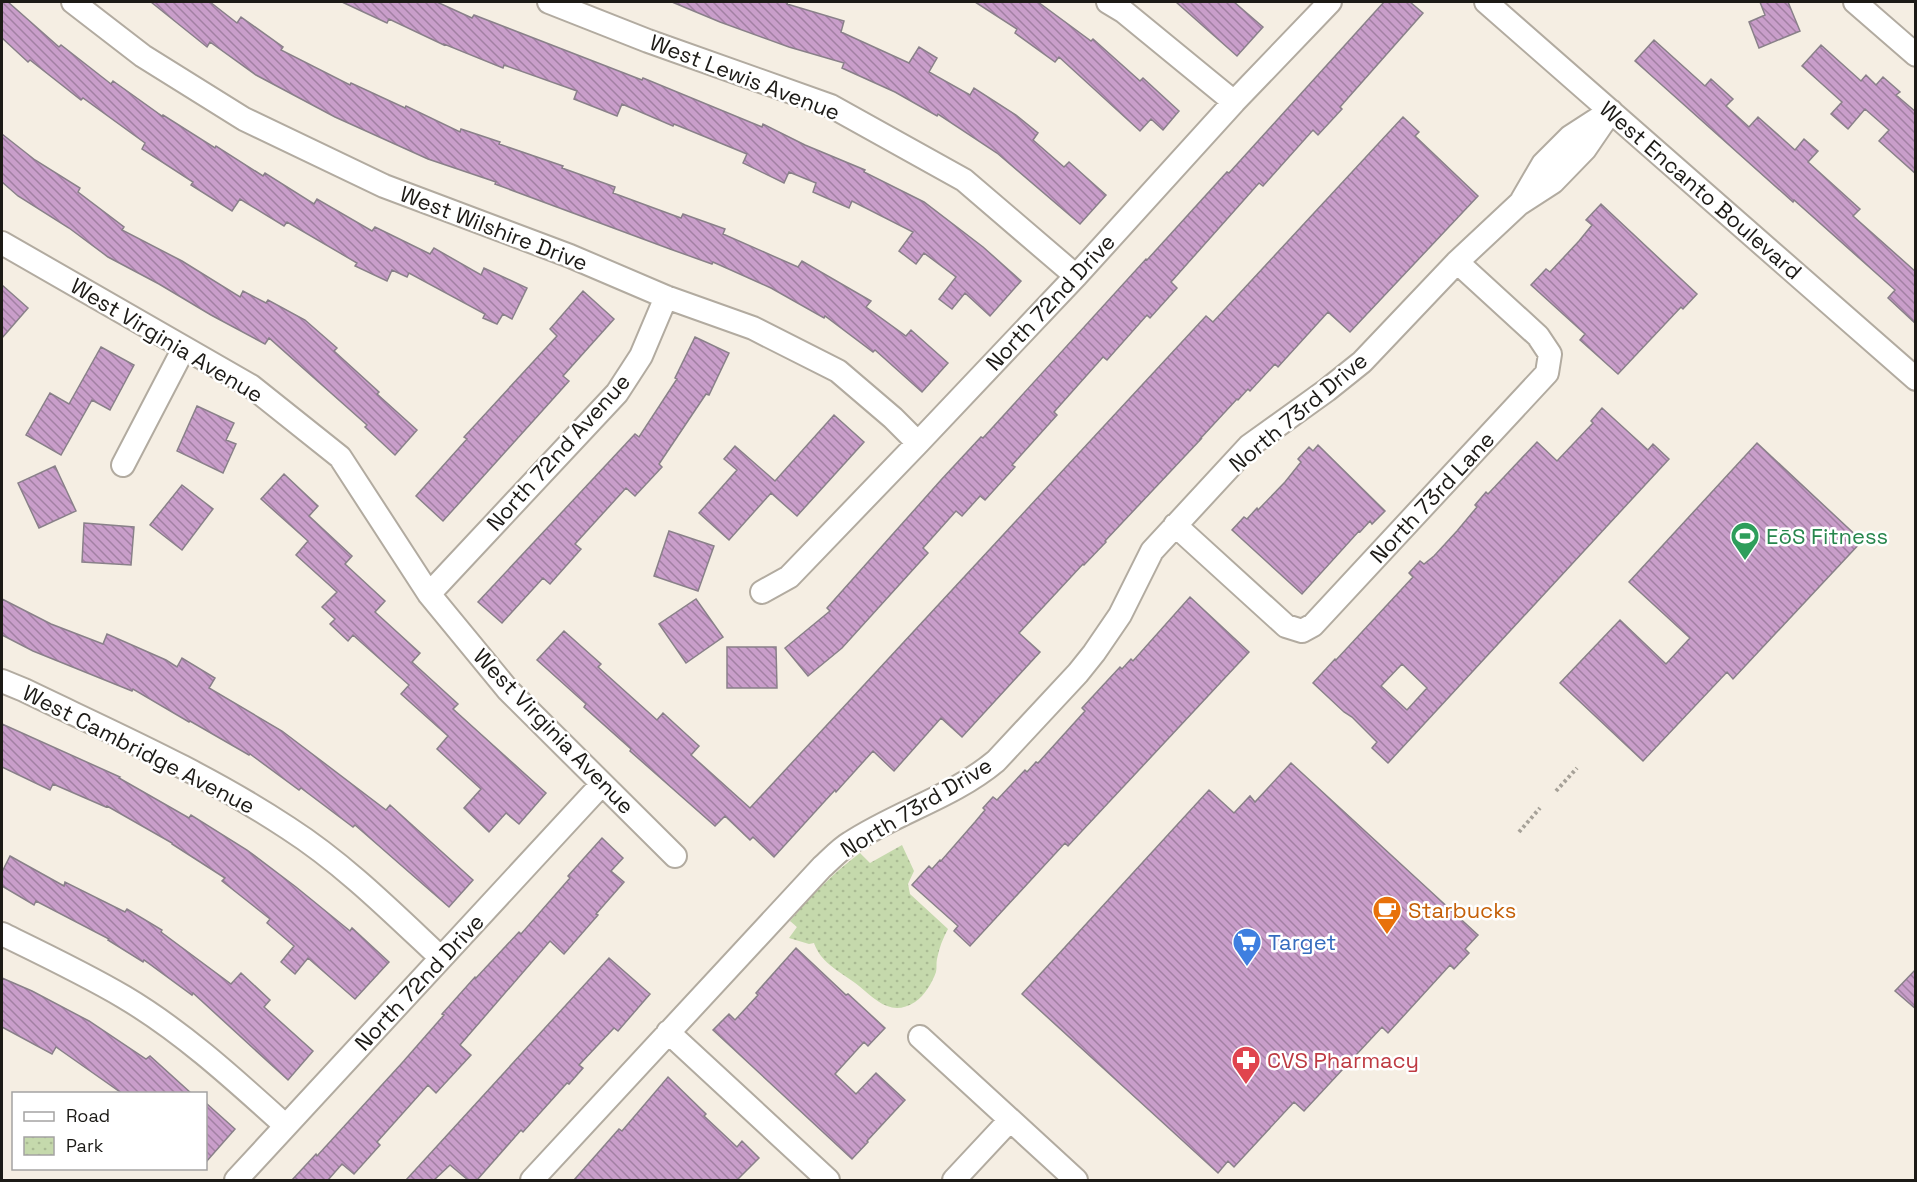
<svg xmlns="http://www.w3.org/2000/svg" width="1917" height="1182" viewBox="0 0 1917 1182" font-family="'Space Grotesk',sans-serif">
	<style>
		.park { fill: url(#park-dots) }
		.building { fill: url(#building-back-hatch); stroke: #898089; stroke-width: 1.5; fill-rule: evenodd }
		.lines { fill: none; stroke-linecap: round; stroke-linejoin: round }
		.minor-casing { stroke: #b2aba0; stroke-width: 26 }
		.path { stroke: #a6a198; stroke-width: 4; stroke-dasharray: 3 3; stroke-linecap: butt }
		.minor { stroke: #fff; stroke-width: 22 }
		.labels { text-anchor: middle; stroke-width: 5; stroke-linejoin: round; paint-order: stroke }
		.street-label { font-size: 22px; fill: #1c1a16; stroke: #fff }
		.leisure-label { font-size: 22px; fill: #27864d; stroke: #fff; text-anchor: start }
		.food-label { font-size: 22px; fill: #c56008; stroke: #fff; text-anchor: start }
		.shop-label { font-size: 22px; fill: #366cbe; stroke: #fff; text-anchor: start }
		.health-label { font-size: 22px; fill: #be3a42; stroke: #fff; text-anchor: start }
	</style>
	<defs>
		<pattern id="park-dots" width="8" height="8" patternUnits="userSpaceOnUse" patternTransform="scale(1.5)"><rect width="8" height="8" fill="#c5d9ac"/><path d="M2 2h.1M6 6h.1" fill="none" stroke="#a9ba93" stroke-width="1.8" stroke-linecap="round"/></pattern>
		<pattern id="building-back-hatch" width="6" height="6" patternUnits="userSpaceOnUse" patternTransform="scale(1.5)"><rect width="6" height="6" fill="#c99eca"/><path d="M-1 5l2 2M0 0l6 6M5-1l2 2" fill="none" stroke="#a280a3"/></pattern>
	</defs>
	<rect width="100%" height="100%" fill="#f5eee3"/>
	<!-- park -->
	<path class="park" d="M902,845L914,871L908,884L910,894L948,929C943,938 939,948 937,959C936,963 937,968 936,972C932,983 925,995 915,1002C892,1017 877,1001 859,986C843,973 821,964 814,943L809,944L789,938L797,927L790,921C811,896 833,873 860,853L870,863Z"/>
	<!-- building -->
	<path class="building" d="M2,2H8L59,47L61,45L111,84L113,81L162,116L163,115L215,148L216,146L263,176L265,173L314,204L317,199L372,231L375,227L430,254L434,248L481,275L484,268L527,288L512,319L503,314L497,324L483,318L485,314L409,273L407,277L392,270L387,281L355,266L357,263L287,222L284,226L240,199L232,211L191,185L193,182L142,149L145,143L83,98L81,100L30,60L28,62L2,38Z
		M151,2H210L237,23L241,17L283,47L281,50L350,85L351,83L405,108L406,106L460,132L461,129L500,142L499,144L563,166L562,168L615,187L613,193L681,218L683,214L725,229L723,234L798,267L802,261L871,301L866,307L906,336L911,330L948,363L922,392L875,350L873,352L825,316L824,318L771,288L713,262L712,264L670,249L495,184L496,182L428,159L335,117L256,75L210,42L207,47Z
		M342,2H437L472,18L474,15L642,80L643,78L762,127L763,124L805,145L865,170L864,172L924,202L983,247L1021,281L990,316L965,293L952,309L939,299L956,277L924,253L916,264L899,251L913,232L852,201L849,208L813,192L816,183L789,172L784,183L743,163L747,154L674,124L673,126L622,104L617,116L574,99L577,91L504,65L503,68L444,44V45L389,19L387,23Z
		M672,2H788L787,4L844,21L841,32L909,63L919,47L937,58L929,72L970,95L974,88L1016,115L1038,133L1033,140L1064,167L1069,162L1106,195L1080,224L997,153L938,114L937,116L895,92L842,68L844,63L789,47L720,22Z
		M975,2H1038L1091,41L1093,39L1140,81L1143,78L1179,111L1163,130L1151,119L1140,131L1059,57L1055,62L1015,33L1017,29Z
		M1176,2H1234L1263,27L1237,56Z
		M1384,2H1410L1423,13L1340,107L1342,109L1318,135L1313,130L1263,186L1259,183L1171,282L1177,288L1150,318L1147,315L1107,360L1103,357L1054,412L1057,415L1012,465L1015,467L985,500L980,496L962,516L956,511L923,548L928,553L842,648L808,676L785,648L830,611L827,608L941,480L981,437L983,438L1146,259L1147,260L1227,172L1229,173Z
		M1760,2H1788L1800,31L1759,48L1749,22L1765,15Z
		M1654,40L1705,86L1711,79L1733,99L1726,106L1749,127L1758,117L1795,150L1804,139L1818,151L1808,162L1860,209L1853,216L1916,272V324L1888,298L1895,290L1794,200L1793,202L1635,61Z
		M1821,45L1861,81L1866,75L1876,85L1883,77L1900,92L1896,95L1916,112V174L1879,141L1889,130L1865,109L1848,129L1831,114L1842,102L1802,66Z
		M1403,117L1419,132L1415,136L1478,196L1350,332L1328,312L1278,367L1275,364L1250,391L1248,389L1238,400L1237,399L1200,439H1201L1105,541L1106,542L1084,565L1083,564L1019,633L1040,652L962,737L941,718L894,771L873,751L836,792L835,790L824,802L774,857L753,837L750,840L725,816L715,826L630,751L631,749L584,707L586,704L537,660L564,631L601,664L598,667L657,720L663,713L699,746L691,755L750,808L1206,316L1213,322Z
		M2,134L35,160L80,188L78,192L124,227L122,230L182,261L240,297L243,291L266,303L268,300L305,320L337,348L334,351L379,392L377,394L417,430L395,455L365,427L367,425L269,338L265,344L211,315L159,284L108,257L69,228L18,196L2,182Z
		M1601,204L1697,294L1683,309L1681,307L1618,374L1580,340L1585,334L1531,285L1546,269L1550,272L1579,241L1592,225L1586,220Z
		M2,285L28,308L2,338Z
		M583,291L614,319L563,376L569,381L443,521L416,496L467,439L464,437L557,336L550,329Z
		M695,337L729,353L709,395L706,394L659,464L662,467L635,496L626,488L575,544L581,549L550,584L543,578L502,623L478,602L635,434L639,437L677,379L675,378Z
		M101,347L134,365L110,410L92,400L61,455L26,435L50,393L69,404Z
		M197,406L234,423L226,440L236,444L223,473L177,451Z
		M1602,408L1648,450L1653,444L1669,459L1388,763L1372,748L1377,742L1352,717L1344,712L1313,683L1335,659L1336,660L1413,577L1409,573L1420,561L1424,564L1434,556L1457,531L1477,507L1475,505L1486,492L1488,494L1537,442L1557,461L1593,423L1591,421ZM1402,664L1427,688L1407,710L1381,686Z
		M834,415L864,442L797,516L771,493L729,540L699,513L737,470L724,459L735,446L775,481Z
		M1757,443L1862,541L1733,679L1727,672L1643,761L1560,683L1620,620L1666,664L1690,638L1629,582Z
		M1318,445L1385,511L1372,524L1370,521L1360,532L1359,531L1302,594L1232,530L1244,517L1247,519L1257,508L1258,510L1285,482L1301,462L1298,459L1309,447L1313,451Z
		M55,466L76,511L39,528L18,483Z
		M284,474L318,506L309,516L352,556L345,564L385,601L375,612L420,653L412,662L458,704L453,709L546,793L519,824L506,813L489,832L464,808L481,789L437,749L448,736L401,694L409,685L353,635L348,641L330,624L335,619L322,607L337,592L296,555L308,541L261,499Z
		M182,485L213,509L182,550L150,525Z
		M84,523L134,527L131,565L82,562Z
		M669,531L714,546L698,591L654,576Z
		M1190,597L1249,652L1068,846L1065,843L970,946L954,931L958,926L912,885L929,866L932,869L940,860L941,861L975,822L985,810L983,808L993,797L997,800L1025,770L1027,772L1036,762L1038,763L1085,711L1082,708L1107,681L1120,667L1122,669L1131,659L1133,661Z
		M2,599L51,624L103,644L107,634L166,660L177,667L182,658L215,678L209,688L282,731L386,810L390,805L473,880L449,907L355,825L353,827L301,788L299,790L250,754L249,755L190,721L189,722L133,689L132,691L33,651L2,635Z
		M696,599L723,637L686,663L659,624Z
		M727,647H776L777,688H727Z
		M2,724L120,777L119,778L189,818L191,815L247,850L296,887L350,931L352,928L389,962L355,999L308,958L295,974L281,962L294,946L267,923L270,919L222,881L225,878L172,844V843L107,806L106,807L53,784L50,790L2,767Z
		M1291,763L1478,935L1465,949L1469,953L1454,969L1450,965L1388,1033L1382,1027L1304,1111L1294,1102L1234,1167L1228,1161L1218,1173L1022,994L1209,790L1234,813L1250,796L1255,802Z
		M602,838L623,858L611,871L624,882L596,914L598,915L564,954L550,941L460,1045L471,1055L436,1093L428,1085L377,1142L380,1145L354,1174L342,1164L328,1180H292L316,1154L317,1156L402,1063L444,1015L442,1014L475,977L476,978L519,932L521,934L570,878L568,876Z
		M10,856L64,886L65,882L125,912L127,909L162,930L161,932L231,984L241,973L270,1000L264,1007L313,1051L288,1080L193,993L192,995L144,960L143,962L108,940L109,939L36,901L34,905L2,886V872Z
		M796,948L846,995L848,994L885,1028L868,1046L864,1042L835,1074L856,1094L876,1073L905,1100L867,1141L868,1142L852,1159L713,1030L729,1014L735,1020L758,995L756,993Z
		M609,958L650,994L618,1031L614,1028L579,1065L583,1068L569,1084L567,1083L523,1132L521,1130L477,1180H468L450,1165L434,1180H406Z
		M1916,969V1009L1895,991Z
		M2,978L32,991L89,1021L146,1059L150,1056L192,1094H123L56,1047L52,1054L2,1027Z
		M668,1077L706,1114L704,1116L737,1147L742,1141L759,1158L737,1180H574L619,1129L622,1131Z
		M206,1103L235,1129L206,1162Z"/>
	<g class="lines">
		<!-- minor casing -->
		<g class="minor-casing">
			<path id="minor" d="M73,2L143,56L244,119L384,186L570,256L666,297L753,328L838,371L893,418L918,443
				M549,2L648,41L831,106L964,180L1076,276
				M1108,2L1123,11L1234,102
				M1486,2L1916,379
				M1855,2L1916,55
				M1522,200L1543,164L1570,137L1604,115
				M2,243L251,386L340,457L429,594L508,690L675,856
				M123,465L184,348
				M1175,525L1286,626L1302,631L1313,625L1547,373L1550,354L1538,336L1457,262
				M762,592L789,577L918,443L1076,276L1234,102L1330,2
				M429,594L617,393L641,356L666,297
				M2,681L24,690C113,733 205,773 288,828C344,864 392,912 441,958
				M2,934C43,954 85,974 124,997C183,1032 235,1080 286,1126
				M668,1032L828,1180
				M920,1037L1076,1180
				M236,1180L602,784
				M532,1180L822,867C831,859 840,849 850,843C897,812 953,797 996,761L1078,673L1094,653L1120,615L1152,551L1249,446L1327,390L1362,362L1457,262L1519,204L1553,182L1585,149L1611,111
				M954,1180L1010,1120"/>
		</g>
		<!-- path -->
		<path class="path" d="M1556,791L1577,768
			M1519,832L1540,808"/>
		<!-- minor -->
		<use href="#minor" class="minor"/>
	</g>
	<!-- icons -->
	<defs>
		<g id="stadium-pin" transform="scale(1.5)"><path d="M0 17L-7.5 6A9.5 9.5 0 1 1 7.5 6Z" fill="#2e9e5b" stroke="#fff"/><path d="M0-5a6.5 5 0 1 0 0 10a6.5 5 0 1 0 0-10ZM-3.5-1.8h7v3.6h-7Z" fill="#fff"/></g>
		<g id="cafe-pin" transform="scale(1.5)"><path d="M0 17L-7.5 6A9.5 9.5 0 1 1 7.5 6Z" fill="#e8710a" stroke="#fff"/><path d="M-5.5-4.5H6V0H3Q3 3.5 0 3.5H-2.5Q-5.5 3.5-5.5 0ZM3-3.2v2h1.7v-2ZM-6 4.5H4V6H-6Z" fill="#fff"/></g>
		<g id="supermarket-pin" transform="scale(1.5)"><path d="M0 17L-7.5 6A9.5 9.5 0 1 1 7.5 6Z" fill="#3f7fe0" stroke="#fff"/><path d="M-6-5.5h2.5l.6 2H6L4.5 2H-2.5L-4.4-4H-6ZM-1.5 3.2a1.3 1.3 0 1 0 .1 0ZM3 3.2a1.3 1.3 0 1 0 .1 0Z" fill="#fff"/></g>
		<g id="pharmacy-pin" transform="scale(1.5)"><path d="M0 17L-7.5 6A9.5 9.5 0 1 1 7.5 6Z" fill="#e0444e" stroke="#fff"/><path d="M-2-6h4v4h4v4h-4v4h-4v-4h-4v-4h4Z" fill="#fff"/></g>
	</defs>
	<g fill-rule="evenodd">
		<use href="#stadium-pin" x="1745" y="536"/>
		<use href="#cafe-pin" x="1387" y="910"/>
		<use href="#supermarket-pin" x="1247" y="942"/>
		<use href="#pharmacy-pin" x="1246" y="1060"/>
	</g>
	<g class="labels">
		<!-- street labels -->
		<g class="street-label">
			<text transform="translate(745 77) rotate(21)" y="8">West Lewis Avenue</text>
			<text transform="translate(1701 190) rotate(41)" y="8">West Encanto Boulevard</text>
			<text transform="translate(494 228) rotate(21)" y="8">West Wilshire Drive</text>
			<text transform="translate(1050 302) rotate(-47)" y="8">North 72nd Drive</text>
			<text transform="translate(167 340) rotate(31)" y="8">West Virginia Avenue</text>
			<text transform="translate(1298 412) rotate(-40)" y="8">North 73rd Drive</text>
			<text transform="translate(558 452) rotate(-48)" y="8">North 72nd Avenue</text>
			<text transform="translate(1432 497) rotate(-47)" y="8">North 73rd Lane</text>
			<text transform="translate(554 731) rotate(46)" y="8">West Virginia Avenue</text>
			<text transform="translate(139 749) rotate(27)" y="8">West Cambridge Avenue</text>
			<text transform="translate(916 807) rotate(-31)" y="8">North 73rd Drive</text>
			<text transform="translate(419 982) rotate(-47)" y="8">North 72nd Drive</text>
		</g>
		<!-- leisure labels -->
		<g class="leisure-label">
			<text x="1766" y="544">EōS Fitness</text>
		</g>
		<!-- food labels -->
		<g class="food-label">
			<text x="1408" y="918">Starbucks</text>
		</g>
		<!-- shop labels -->
		<g class="shop-label">
			<text x="1268" y="950">Target</text>
		</g>
		<!-- health labels -->
		<g class="health-label">
			<text x="1267" y="1068">CVS Pharmacy</text>
		</g>
	</g>
	<!-- border -->
	<rect width="1917" height="1182" fill="none" stroke="#1c1a16" stroke-width="6"/>
	<!-- legend -->
	<rect x="12" y="1092" width="195" height="78" fill="#ffffff" stroke="#a4a3a2" stroke-width="1.5"/>
	<rect x="24" y="1112" width="30" height="9" fill="#ffffff" stroke="#a4a3a2" stroke-width="1.5"/>
	<text x="66" y="1122" font-size="18" fill="#1c1a16">Road</text>
	<rect x="24" y="1137" width="30" height="18" fill="url(#park-dots)" stroke="#a4a3a2" stroke-width="1.5"/>
	<text x="66" y="1152" font-size="18" fill="#1c1a16">Park</text>
</svg>
